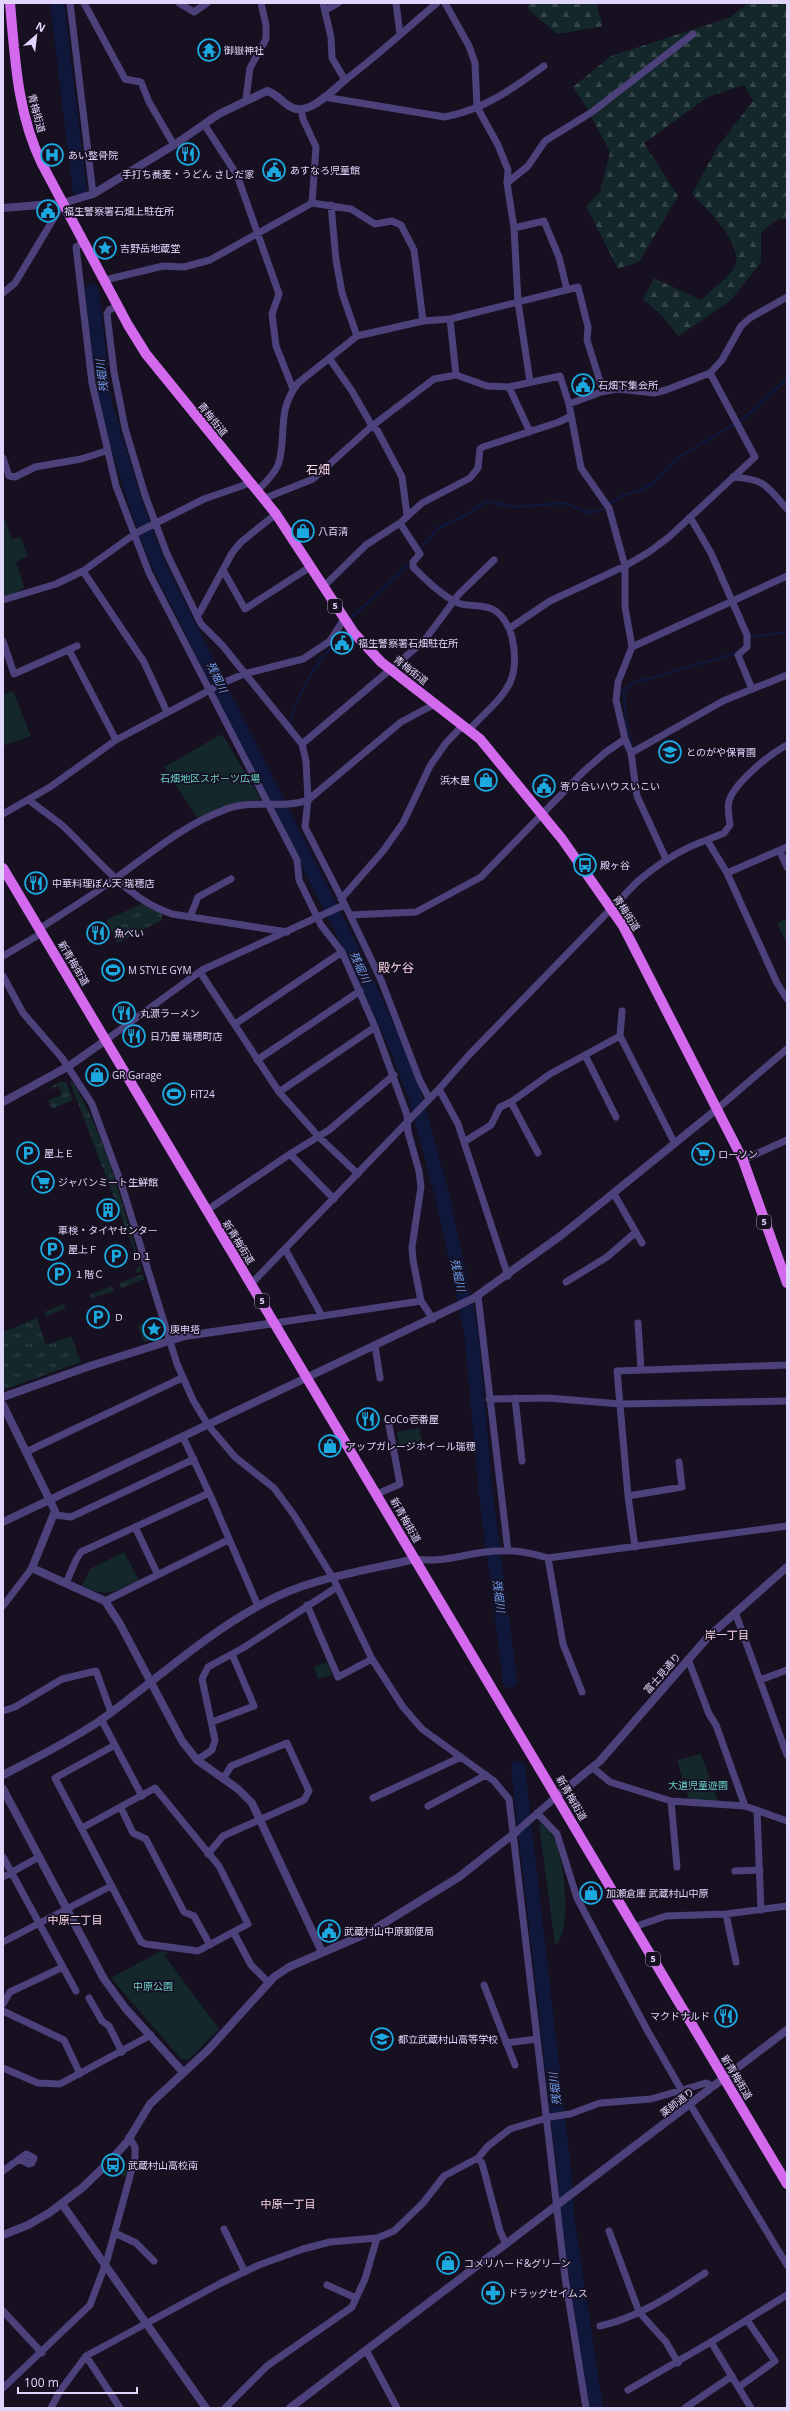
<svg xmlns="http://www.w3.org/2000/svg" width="790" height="2411" viewBox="0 0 790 2411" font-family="'Open Sans','Noto Sans JP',sans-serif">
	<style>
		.grass { fill: url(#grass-tufts) }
		.forest { fill: url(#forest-firs) }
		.park { fill: #14272a }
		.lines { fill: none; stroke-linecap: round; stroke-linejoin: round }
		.stream { stroke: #0f183b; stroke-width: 2.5 }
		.river { stroke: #0f183b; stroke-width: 14 }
		.minor { stroke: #4d417b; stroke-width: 7 }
		.tertiary { stroke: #4d417b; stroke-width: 8 }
		.primary { stroke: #d369ed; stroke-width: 10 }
		.labels { text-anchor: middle; stroke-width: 3.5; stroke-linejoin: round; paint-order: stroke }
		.shield { fill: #161021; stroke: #a39ab9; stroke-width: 1 }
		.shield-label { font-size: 9px; font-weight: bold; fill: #e0d5fa }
		.poi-label { font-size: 10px; fill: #e0d5fa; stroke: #161021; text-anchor: start }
		.street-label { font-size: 10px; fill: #e0d5fa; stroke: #161021 }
		.park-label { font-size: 10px; fill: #6ad1ca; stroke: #161021 }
		.water-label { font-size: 11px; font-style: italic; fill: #709dee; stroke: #161021 }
		.neighbourhood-label { font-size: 11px; fill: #fad7e7; stroke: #161021 }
		.quarter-label { font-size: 12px; fill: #fad7e7; stroke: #161021 }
	</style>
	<defs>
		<pattern id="grass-tufts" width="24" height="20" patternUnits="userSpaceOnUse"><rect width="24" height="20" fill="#14272a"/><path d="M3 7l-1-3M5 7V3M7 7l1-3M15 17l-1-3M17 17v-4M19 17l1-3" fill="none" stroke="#36454a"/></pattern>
		<pattern id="forest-firs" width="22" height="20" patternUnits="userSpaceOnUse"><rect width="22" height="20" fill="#14272a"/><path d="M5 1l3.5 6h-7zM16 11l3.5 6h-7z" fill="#36454a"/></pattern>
	</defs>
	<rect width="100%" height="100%" fill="#161021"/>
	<!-- grass -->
	<path class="grass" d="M142,904L162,914V920L118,943L106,920Z
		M72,1081C107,1139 123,1207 142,1271L137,1273L135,1269L140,1266L70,1082Z
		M60,1082H66L73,1100L52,1109L48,1100L62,1095L58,1086L45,1091Z
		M143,1274L144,1279L121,1288L119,1283Z
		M112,1286L114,1291L91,1299L90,1295Z
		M64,1304L66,1308L46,1316L44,1312Z
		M37,1318L46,1345L71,1336L81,1362L3,1390V1332Z
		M117,2165L130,2171L128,2178L111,2170Z"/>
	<!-- forest -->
	<path class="forest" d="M526,3H596L603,26L557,34L530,11Z
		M748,3H787V220L778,219L761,232V262L730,301L679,336L661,315L643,299L654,278L701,300C709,292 729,277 734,268C746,245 706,209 692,194L718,146L753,101L744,85L708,97L644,143L678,196L639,262L618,269L586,206L600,192L610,152L588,110L573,87L611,56L731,17Z"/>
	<!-- park -->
	<path class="park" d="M3,515L12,539L20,537L28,556L16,562L24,587L13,595L3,597Z
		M13,691L31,736L3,746V695Z
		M222,734L261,799L222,807L198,819L164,767Z
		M787,918V939L785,940L777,923Z
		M157,1320L161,1334L159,1337L144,1342L138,1326Z
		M419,1428L422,1441L399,1445L397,1432Z
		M124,1552L139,1580C112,1592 111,1598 82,1586L90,1569Z
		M327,1662L332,1675L318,1679L314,1667Z
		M701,1754L718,1802L689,1800L677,1760Z
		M541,1823C545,1828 552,1834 555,1840C564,1859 573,1932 555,1945L539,1825Z
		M161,1951L170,1952L165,1956L219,2029L188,2060L181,2059L111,1978Z"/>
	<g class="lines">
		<!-- stream -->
		<path class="stream" d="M421,547L438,528L470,513L487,501L514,507L564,503L590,513L603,509L623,495L643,489L654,482L676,459L743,419L787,379
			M350,619L407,566
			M749,639L751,637L787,632
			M289,724C301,686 313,667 339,638
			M632,744L628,730L623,691L633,683L737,653"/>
		<!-- river -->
		<path class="river" d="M57,3L80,191
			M92,291L105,404L139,514L157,561L174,596L357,960L399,1053L416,1099L443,1199L471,1331L486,1494L510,1681
			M518,1768L565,2179L567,2216L596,2408"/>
		<!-- minor -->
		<path class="minor" d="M70,3L93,194
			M84,3L125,79L141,82L149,102L174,145
			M179,3L194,12L207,3
			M323,3L331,37L332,58L345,80C377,56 406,29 437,3
			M396,3L400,34
			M445,3L469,46L475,63L477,107L498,145L508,170L507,183L514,228L518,302L530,382
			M326,10L338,3
			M324,97L445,117C485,109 512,89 544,66
			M246,99L250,68L266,39V25L261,3
			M301,109L303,119L316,147L312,203
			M204,124L237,175L279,294L272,314L276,346L293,389
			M507,183L528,166L545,141L592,112L693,34
			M331,205L336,260L342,293L357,336
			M514,228L544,221L559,257L567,290
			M84,242L76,247L92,383L116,486L149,573L297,860L299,880L321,925L342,952L375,1027L407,1115L408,1132L419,1171L421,1187L412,1247L413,1260L421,1301L433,1319
			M105,280L163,266L184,267L210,260L312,203L351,209L375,224L392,221L401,225L414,250L423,321
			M3,293L15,283L63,203
			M118,306L109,310L107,314L114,372L125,428L145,495L167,554L201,624L222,645L302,744L306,761L308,800L305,827L350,915L416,912L481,877L583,772L606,752L625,739
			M450,319L456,375
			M329,358L352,391L372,426L377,430L402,477L407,515
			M509,387L530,432
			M569,404L601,392L618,389L654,393L666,390L710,373L722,360L741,326L750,318L787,297
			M3,458L9,476L15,477L35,467L81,459L106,451
			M733,477C765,479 767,486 787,509
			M257,491C264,484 274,475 278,465C288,436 275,413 298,383L357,336L423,321L450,319L578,287L588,327L587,340L603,391
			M263,499L313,479L372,426L434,379L456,375L487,386L509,387L560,376L569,404L581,468L609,508L625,566V607L632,647L618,682L616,700L625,739L631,753L637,796L666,859
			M690,517L711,553L747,635V647L738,655L752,689
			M400,523L420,554L413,562V567C425,579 442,596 458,603C469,607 484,604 494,610C503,615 510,628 512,637C523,687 499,697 469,730
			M223,570L245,609L310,567
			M83,571L144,662L167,712
			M323,587L366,545L400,523L422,503L470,478L478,468L480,449L483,447L559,422L571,416
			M3,600L56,584L83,571L136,533L204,499L250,483
			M197,615L200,612L232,553L241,542L276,514
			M510,628L550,601L625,566L649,552L669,537L755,457L710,373
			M3,641L14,674L77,646
			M632,647L787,576
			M69,650L116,740
			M302,744L424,641L459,594L494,560
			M631,753L723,701L787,675
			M29,800C40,809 52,817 63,826C96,857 128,900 172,914L287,932
			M3,814L50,787L116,740L225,682L244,674L303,659L330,641L344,619
			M707,840L724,833L730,825C729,817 727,809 729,801C735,782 770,754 787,745
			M780,851L787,867
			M727,873L787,847
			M341,899L383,851L403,823L430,766L446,743L463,725
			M350,915L381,980L420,1081L429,1098
			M190,917L198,897L231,879
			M39,929C65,912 91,896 116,878C151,853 182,826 224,810C252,798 282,810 308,800L401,722L435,704
			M3,956L42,933
			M200,972L279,1092L319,1137L358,1174
			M3,976L23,1013L62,1058L92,1104L121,1183L177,1364L193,1400L208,1425L235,1457L274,1488L294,1515L333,1578L372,1659L403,1707L422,1729L494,1781L509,1799L565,2277L586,2408
			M235,1024L342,952
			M620,1036L622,1011
			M106,1040L202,970L344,905
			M585,1055L616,1117
			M257,1060L360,991
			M439,1089L458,1124L508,1276
			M279,1092L375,1027
			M717,1109L787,1049
			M464,1142L491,1125L500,1107L511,1102
			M538,1153L511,1102L550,1074L620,1036L675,1144
			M290,1154L334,1199
			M743,1160L787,1140
			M614,1194L642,1243
			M206,1211L290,1154L329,1130L394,1075
			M285,1249L322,1316
			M566,1282L607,1257L636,1232
			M251,1284L439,1089L468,1056L637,882C658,864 680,849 707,840L727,873L777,983L787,999
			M478,1296L508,1551
			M275,1323L421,1301
			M638,1323L641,1370
			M375,1346L380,1378
			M515,1398L522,1461
			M489,1399L548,1398L620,1404L787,1401
			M183,1437L211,1497L258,1606
			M26,1452L182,1378
			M377,1494L400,1484L389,1425
			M628,1496L682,1487L679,1462
			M55,1515L71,1517L194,1459
			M135,1527L157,1573
			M635,1547L628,1496L617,1371L787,1365
			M548,1558L563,1644L582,1692
			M415,1559C438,1563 462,1555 485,1552C509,1549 525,1551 548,1558L787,1526
			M66,1583L76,1560L81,1552L209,1493
			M105,1601L228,1540
			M307,1605L338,1677L372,1659
			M3,1606L32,1568
			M735,1612L787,1755
			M688,1659L709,1714L716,1725L745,1806
			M760,1680L787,1670
			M3,1711L15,1707L62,1679L96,1671L111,1712
			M101,1719L142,1796
			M212,1722L254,1706L232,1654
			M197,1760L212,1750L215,1740L202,1679L208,1667L243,1648L337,1587
			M593,1768L610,1782L671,1801L745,1806L787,1821
			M373,1798L461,1757
			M671,1801L677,1867
			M428,1806L486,1775
			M121,1808L133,1833L146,1839L184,1912L194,1916L210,1945
			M757,1812L761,1910
			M537,1813L557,1834L577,1898L646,2028L682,2091L787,2265
			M82,1828L155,1788L219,1866L248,1924L198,1951L146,1944L141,1942L55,1778L115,1745
			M516,1832L557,1796
			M208,1854L223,1836L304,1800L309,1791L287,1743L231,1766L223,1779
			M3,1857L76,1991
			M735,1871L760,1870
			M3,1877L39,1857
			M726,1914L736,1962
			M634,1927L666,1916L726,1914L787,1906
			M234,1933L251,1965L268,1982
			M3,1942L111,1886
			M484,1985L515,2065
			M89,1998L102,2021L109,2026L122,2052
			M3,2004L10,1992L63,1967
			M3,2011L64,2040L80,2074
			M506,2043L537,2039
			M3,2068L38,2083L60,2084L151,2035
			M478,2158L482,2163L500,2231L506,2244
			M3,2171L26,2154L34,2158L32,2163L29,2164L19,2159
			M224,2229L245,2272
			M609,2231L639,2312L666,2342L678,2363
			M115,2233L136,2243L154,2261
			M327,2285L356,2298
			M3,2311L42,2353
			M600,2326C638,2318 673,2294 705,2273
			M366,2350L397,2408
			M86,2356L120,2408
			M739,2387L775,2361L747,2320
			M3,2388L90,2305L107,2260L135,2158V2147L129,2137
			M628,2390L711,2342
			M51,2408L60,2391L86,2356L221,2283L259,2265L303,2249L330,2242L377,2238L394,2231L423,2203L444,2176L478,2158L488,2146L510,2129L550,2117L570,2114L600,2103L651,2099L706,2083L713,2086
			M225,2408L267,2366L352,2307L365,2279L377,2238
			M685,2408L732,2376
			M751,2408L711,2342L787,2295"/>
		<!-- tertiary -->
		<path class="tertiary" d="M3,208L63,203L93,194L174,145L219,114L267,91C276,93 283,103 291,107C308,117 333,90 345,80
			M3,1102L69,1066L106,1040
			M3,1397L90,1366L185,1336L275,1323
			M3,1405L55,1511L32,1568L105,1601L120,1624L182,1741L197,1760L238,1789L252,1803L322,1952
			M3,1522L474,1298L563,1234L717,1109
			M3,1775C36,1758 70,1741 101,1720C155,1681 205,1634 264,1603C309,1578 365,1571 415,1559
			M3,1789L104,1979L126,2009L183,2072
			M557,1796L600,1761L708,1637L787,1567
			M62,2204L206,2408
			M3,2235L28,2225L49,2213L82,2188L110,2161L127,2142L150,2104L208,2050L274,1977L289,1967L368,1933L459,1877L516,1832
			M290,2408L787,2030"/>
		<!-- primary -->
		<path class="primary" d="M10,3C15,58 17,113 42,164L128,325L146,354L276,514L354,633L381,662L480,739L562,839L623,926L743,1160L787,1283
			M3,868L787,2184"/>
	</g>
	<!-- icons -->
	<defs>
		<g id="temple-ring" transform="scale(1.15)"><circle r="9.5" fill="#161021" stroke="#1ba9e0" stroke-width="1.5"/><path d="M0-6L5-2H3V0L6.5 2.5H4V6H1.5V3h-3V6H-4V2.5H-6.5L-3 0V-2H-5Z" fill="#1ba9e0"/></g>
		<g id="restaurant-ring" transform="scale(1.15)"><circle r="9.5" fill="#161021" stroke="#1ba9e0" stroke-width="1.5"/><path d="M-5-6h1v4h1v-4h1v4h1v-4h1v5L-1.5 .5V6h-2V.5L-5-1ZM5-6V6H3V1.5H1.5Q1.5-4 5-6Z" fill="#1ba9e0"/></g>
		<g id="hospital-ring" transform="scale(1.15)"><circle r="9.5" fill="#161021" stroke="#1ba9e0" stroke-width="1.5"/><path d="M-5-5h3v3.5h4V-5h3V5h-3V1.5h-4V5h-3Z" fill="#1ba9e0"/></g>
		<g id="civic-ring" transform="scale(1.15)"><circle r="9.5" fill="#161021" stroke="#1ba9e0" stroke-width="1.5"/><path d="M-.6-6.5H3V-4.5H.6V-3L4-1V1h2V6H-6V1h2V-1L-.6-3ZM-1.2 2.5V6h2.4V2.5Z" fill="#1ba9e0"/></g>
		<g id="sight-ring" transform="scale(1.15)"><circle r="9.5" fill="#161021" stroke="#1ba9e0" stroke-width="1.5"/><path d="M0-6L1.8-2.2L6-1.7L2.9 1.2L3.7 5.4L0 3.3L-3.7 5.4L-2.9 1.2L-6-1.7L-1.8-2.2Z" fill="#1ba9e0"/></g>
		<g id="shop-ring" transform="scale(1.15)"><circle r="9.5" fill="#161021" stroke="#1ba9e0" stroke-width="1.5"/><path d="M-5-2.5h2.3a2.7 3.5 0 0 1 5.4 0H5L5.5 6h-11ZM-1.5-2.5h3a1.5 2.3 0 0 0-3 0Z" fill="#1ba9e0"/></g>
		<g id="school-ring" transform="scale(1.15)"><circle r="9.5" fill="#161021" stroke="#1ba9e0" stroke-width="1.5"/><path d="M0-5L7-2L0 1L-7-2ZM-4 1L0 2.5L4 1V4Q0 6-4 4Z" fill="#1ba9e0"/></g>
		<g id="bus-ring" transform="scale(1.15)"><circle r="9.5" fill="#161021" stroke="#1ba9e0" stroke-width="1.5"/><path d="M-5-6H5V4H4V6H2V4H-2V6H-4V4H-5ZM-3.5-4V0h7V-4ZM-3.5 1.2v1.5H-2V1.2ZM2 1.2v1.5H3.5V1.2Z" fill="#1ba9e0"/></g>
		<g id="stadium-ring" transform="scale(1.15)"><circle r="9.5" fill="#161021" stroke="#1ba9e0" stroke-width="1.5"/><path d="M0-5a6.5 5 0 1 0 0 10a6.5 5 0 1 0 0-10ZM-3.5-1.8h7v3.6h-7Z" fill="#1ba9e0"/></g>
		<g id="parking-ring" transform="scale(1.15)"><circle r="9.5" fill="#161021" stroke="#1ba9e0" stroke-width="1.5"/><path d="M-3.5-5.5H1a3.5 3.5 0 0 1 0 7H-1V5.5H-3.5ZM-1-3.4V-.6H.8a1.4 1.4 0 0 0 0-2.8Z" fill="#1ba9e0"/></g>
		<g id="supermarket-ring" transform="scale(1.15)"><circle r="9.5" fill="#161021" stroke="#1ba9e0" stroke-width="1.5"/><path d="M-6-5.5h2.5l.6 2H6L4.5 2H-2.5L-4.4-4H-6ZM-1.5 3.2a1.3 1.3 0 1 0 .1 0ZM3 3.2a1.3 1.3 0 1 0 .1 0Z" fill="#1ba9e0"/></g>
		<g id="building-ring" transform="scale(1.15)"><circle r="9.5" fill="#161021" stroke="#1ba9e0" stroke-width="1.5"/><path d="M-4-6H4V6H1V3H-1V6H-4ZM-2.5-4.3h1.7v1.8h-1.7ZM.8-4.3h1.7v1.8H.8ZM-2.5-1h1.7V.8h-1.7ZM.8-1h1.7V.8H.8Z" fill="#1ba9e0"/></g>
		<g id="pharmacy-ring" transform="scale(1.15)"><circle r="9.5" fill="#161021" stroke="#1ba9e0" stroke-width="1.5"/><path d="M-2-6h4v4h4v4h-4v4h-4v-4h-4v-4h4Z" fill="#1ba9e0"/></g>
	</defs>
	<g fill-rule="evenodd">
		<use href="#temple-ring" x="209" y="50"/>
		<use href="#restaurant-ring" x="188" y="154"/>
		<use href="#hospital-ring" x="52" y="155"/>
		<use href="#civic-ring" x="274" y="170"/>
		<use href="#civic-ring" x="48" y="211"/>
		<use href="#sight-ring" x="105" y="248"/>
		<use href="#civic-ring" x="583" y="385"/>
		<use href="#shop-ring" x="303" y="531"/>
		<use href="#civic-ring" x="342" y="643"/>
		<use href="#school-ring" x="670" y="752"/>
		<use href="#shop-ring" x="486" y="780"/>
		<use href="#civic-ring" x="544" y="786"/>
		<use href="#bus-ring" x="585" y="865"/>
		<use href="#restaurant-ring" x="36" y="883"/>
		<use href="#restaurant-ring" x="98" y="933"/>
		<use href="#stadium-ring" x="113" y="970"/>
		<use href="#restaurant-ring" x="124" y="1013"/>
		<use href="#restaurant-ring" x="134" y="1036"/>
		<use href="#shop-ring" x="97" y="1075"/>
		<use href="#stadium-ring" x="174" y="1094"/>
		<use href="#parking-ring" x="28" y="1153"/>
		<use href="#supermarket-ring" x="703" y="1154"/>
		<use href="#supermarket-ring" x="43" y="1182"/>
		<use href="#building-ring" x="108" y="1210"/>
		<use href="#parking-ring" x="52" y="1249"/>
		<use href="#parking-ring" x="116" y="1256"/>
		<use href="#parking-ring" x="59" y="1274"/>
		<use href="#parking-ring" x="98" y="1317"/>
		<use href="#sight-ring" x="154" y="1329"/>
		<use href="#restaurant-ring" x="368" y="1419"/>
		<use href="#shop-ring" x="330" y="1446"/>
		<use href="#shop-ring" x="591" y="1893"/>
		<use href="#civic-ring" x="329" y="1931"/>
		<use href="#restaurant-ring" x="726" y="2016"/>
		<use href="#school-ring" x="382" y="2039"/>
		<use href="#bus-ring" x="113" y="2165"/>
		<use href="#shop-ring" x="448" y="2263"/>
		<use href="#pharmacy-ring" x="493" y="2293"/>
	</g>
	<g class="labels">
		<!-- shield labels -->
		<g class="shield">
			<rect x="328" y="599" width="14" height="14" rx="3"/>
			<rect x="757" y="1215" width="14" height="14" rx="3"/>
			<rect x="255" y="1294" width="14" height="14" rx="3"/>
			<rect x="646" y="1952" width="14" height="14" rx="3"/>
		</g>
		<g class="shield-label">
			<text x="335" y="609">5</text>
			<text x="764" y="1225">5</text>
			<text x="262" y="1304">5</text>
			<text x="653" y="1962">5</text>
		</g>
		<!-- poi labels -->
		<g class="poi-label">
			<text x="224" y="54">御嶽神社</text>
			<text x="68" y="159">あい整骨院</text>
			<text x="290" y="174">あすなろ児童館</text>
			<text x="188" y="178" text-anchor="middle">手打ち蕎麦・うどん さしだ家</text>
			<text x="64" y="215">福生警察署石畑上駐在所</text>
			<text x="120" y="252">吉野岳地蔵堂</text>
			<text x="598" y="389">石畑下集会所</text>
			<text x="318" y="535">八百清</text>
			<text x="358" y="647">福生警察署石畑駐在所</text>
			<text x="686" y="756">とのがや保育園</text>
			<text x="470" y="784" text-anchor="end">浜木屋</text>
			<text x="560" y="790">寄り合いハウスいこい</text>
			<text x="600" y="869">殿ヶ谷</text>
			<text x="52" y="887">中華料理ぼん天 瑞穂店</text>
			<text x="114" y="937">魚べい</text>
			<text x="128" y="974">M STYLE GYM</text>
			<text x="140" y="1017">丸源ラーメン</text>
			<text x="150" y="1040">日乃屋 瑞穂町店</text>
			<text x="112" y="1079">GR Garage</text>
			<text x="190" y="1098">FiT24</text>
			<text x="44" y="1157">屋上Ｅ</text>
			<text x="718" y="1158">ローソン</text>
			<text x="58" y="1186">ジャパンミート生鮮館</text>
			<text x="108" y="1234" text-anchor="middle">車検・タイヤセンター</text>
			<text x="68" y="1253">屋上Ｆ</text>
			<text x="132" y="1260">Ｄ１</text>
			<text x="74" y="1278">１階Ｃ</text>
			<text x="114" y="1321">Ｄ</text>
			<text x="170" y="1333">庚申塔</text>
			<text x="384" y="1423">CoCo壱番屋</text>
			<text x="346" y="1450">アップガレージホイール瑞穂</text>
			<text x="606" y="1897">加瀬倉庫 武蔵村山中原</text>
			<text x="344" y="1935">武蔵村山中原郵便局</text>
			<text x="710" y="2020" text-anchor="end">マクドナルド</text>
			<text x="398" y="2043">都立武蔵村山高等学校</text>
			<text x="128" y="2169">武蔵村山高校南</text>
			<text x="464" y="2267">コメリハード&amp;グリーン</text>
			<text x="508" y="2297">ドラッグセイムス</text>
		</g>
		<!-- street labels -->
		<g class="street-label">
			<text transform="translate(37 113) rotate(75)" y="4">青梅街道</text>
			<text transform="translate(213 419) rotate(51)" y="4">青梅街道</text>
			<text transform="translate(411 670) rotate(38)" y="4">青梅街道</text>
			<text transform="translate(627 913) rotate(57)" y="4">青梅街道</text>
			<text transform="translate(74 963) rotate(59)" y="4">新青梅街道</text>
			<text transform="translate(239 1242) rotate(58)" y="4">新青梅街道</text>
			<text transform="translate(406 1520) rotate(60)" y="4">新青梅街道</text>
			<text transform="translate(662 1673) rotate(-49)" y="4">富士見通り</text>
			<text transform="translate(572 1798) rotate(60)" y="4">新青梅街道</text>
			<text transform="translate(737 2077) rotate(59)" y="4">新青梅街道</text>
			<text transform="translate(677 2102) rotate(-38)" y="4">薬師通り</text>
		</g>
		<!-- park labels -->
		<g class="park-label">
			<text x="210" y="782">石畑地区スポーツ広場</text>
			<text x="698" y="1789">大道児童遊園</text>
			<text x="153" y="1990">中原公園</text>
		</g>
		<!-- water labels -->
		<g class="water-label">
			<text transform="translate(102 376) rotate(-97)" y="4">残堀川</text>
			<text transform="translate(217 677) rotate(64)" y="4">残堀川</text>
			<text transform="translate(360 967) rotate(65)" y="4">残堀川</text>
			<text transform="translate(458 1275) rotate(77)" y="4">残堀川</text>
			<text transform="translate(499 1596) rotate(83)" y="4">残堀川</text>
			<text transform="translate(555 2089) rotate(-97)" y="4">残堀川</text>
		</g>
		<!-- neighbourhood labels -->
		<g class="neighbourhood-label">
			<text x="727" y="1639">岸一丁目</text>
			<text x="75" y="1924">中原二丁目</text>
			<text x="288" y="2208">中原一丁目</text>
		</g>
		<!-- quarter labels -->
		<g class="quarter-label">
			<text x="318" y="474">石畑</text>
			<text x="396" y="972">殿ケ谷</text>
		</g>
	</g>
	<!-- border -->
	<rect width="790" height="2411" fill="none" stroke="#e0d5fa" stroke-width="8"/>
	<!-- north arrow -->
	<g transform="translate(36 36) rotate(28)" stroke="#161021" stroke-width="3" paint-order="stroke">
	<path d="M0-3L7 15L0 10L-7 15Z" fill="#e0d5fa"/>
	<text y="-6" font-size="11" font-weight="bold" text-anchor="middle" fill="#e0d5fa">N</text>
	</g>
	<!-- scale -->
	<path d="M18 2387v6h119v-6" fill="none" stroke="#e0d5fa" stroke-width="2"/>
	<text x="24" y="2387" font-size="12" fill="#e0d5fa" stroke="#161021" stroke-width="3" paint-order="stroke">100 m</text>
</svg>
